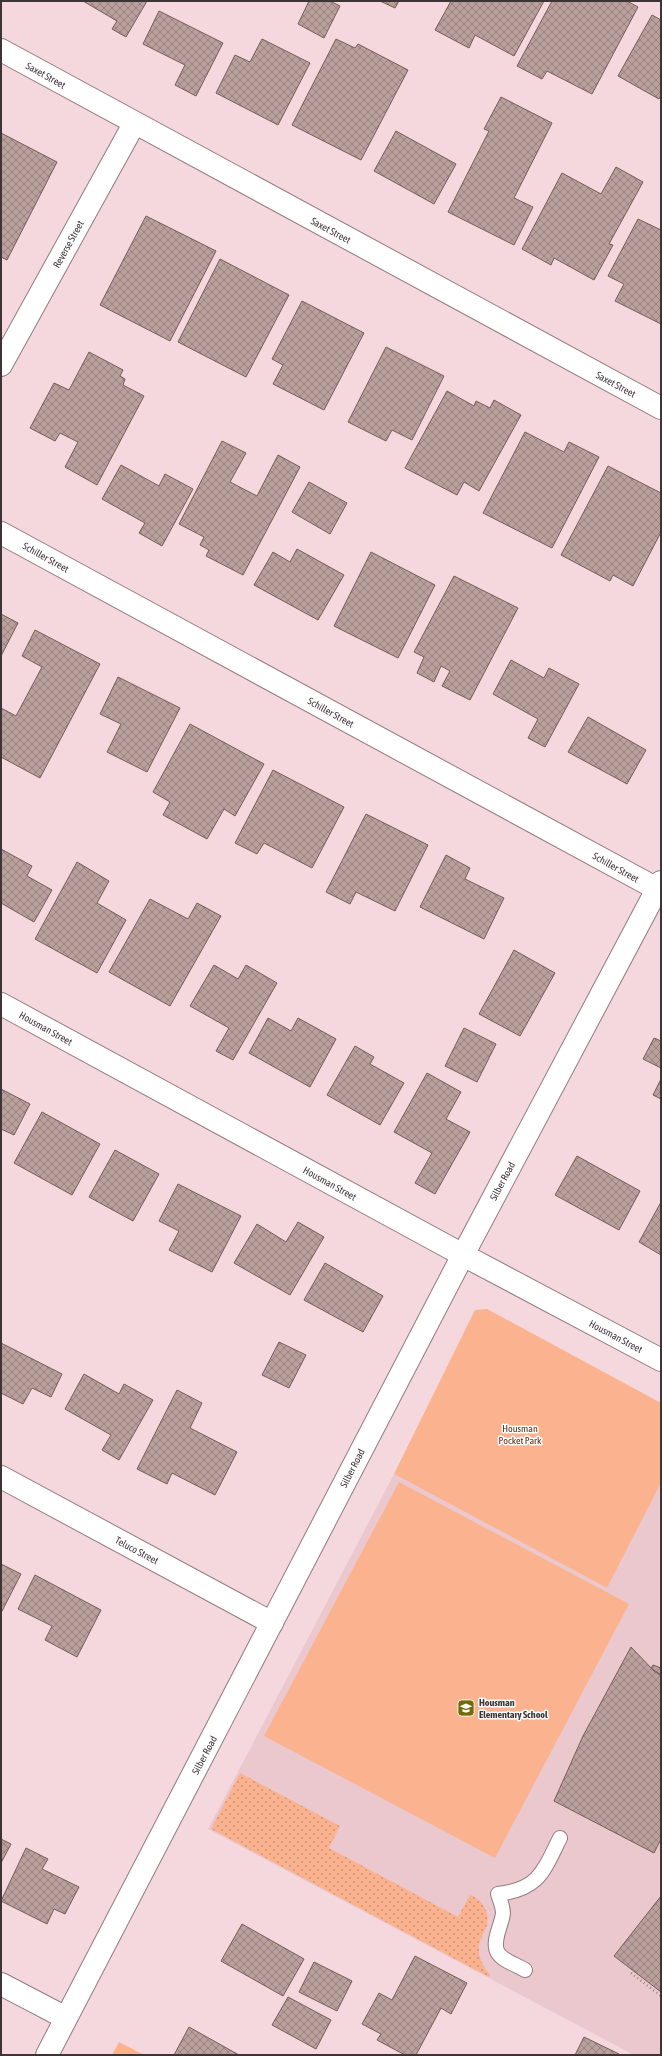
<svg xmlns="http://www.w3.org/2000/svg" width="662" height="2056" viewBox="0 0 662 2056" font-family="'Asap Condensed',sans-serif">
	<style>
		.built { fill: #ebc8ce }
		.grass { fill: url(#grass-dots) }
		.park { fill: #fab28f }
		.building { fill: url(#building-cross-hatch); stroke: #745c59 }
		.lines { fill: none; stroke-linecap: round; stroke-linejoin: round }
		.service-casing { stroke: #937a7e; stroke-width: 16 }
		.minor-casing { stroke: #937a7e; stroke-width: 24 }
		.tertiary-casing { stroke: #937a7e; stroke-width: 24 }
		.path { stroke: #988588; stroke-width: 2.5; stroke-dasharray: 1 3; stroke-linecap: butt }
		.service { stroke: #fff; stroke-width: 14 }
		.minor { stroke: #fff; stroke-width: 22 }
		.tertiary { stroke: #fff; stroke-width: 22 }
		.labels { text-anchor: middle; stroke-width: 3; stroke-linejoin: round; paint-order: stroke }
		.street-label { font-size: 10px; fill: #3e3335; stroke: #fff }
		.park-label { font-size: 10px; fill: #5b290d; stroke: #fff }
		.poi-label { font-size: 10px; font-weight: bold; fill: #3e3335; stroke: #fff; text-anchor: start }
	</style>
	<defs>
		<pattern id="grass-dots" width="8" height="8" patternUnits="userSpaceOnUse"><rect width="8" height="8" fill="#fab28f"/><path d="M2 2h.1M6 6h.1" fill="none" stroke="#cc9176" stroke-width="1.8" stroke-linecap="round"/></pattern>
		<pattern id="building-cross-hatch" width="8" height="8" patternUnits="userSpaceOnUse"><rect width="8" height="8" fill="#baa09c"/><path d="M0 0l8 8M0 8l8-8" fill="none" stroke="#998380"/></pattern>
	</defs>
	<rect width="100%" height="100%" fill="#f4d8dd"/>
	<!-- built -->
	<path class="built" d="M394,1474L607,1588L661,1483V2055H634L208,1829Z"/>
	<!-- grass -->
	<path class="grass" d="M240,1773L340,1826L329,1848L458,1917L470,1895C482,1899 490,1912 487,1925C485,1932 480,1938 479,1946C478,1957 483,1967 490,1975L489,1977L211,1829Z"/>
	<!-- park -->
	<path class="park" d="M487,1309L661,1403V1483L607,1588L394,1474L475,1310Z
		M399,1482L629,1604L495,1858L264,1736Z
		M119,2042L144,2055H112Z"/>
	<!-- building -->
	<path class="building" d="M83,1H147L126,37L112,29L117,21Z
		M309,1H330L340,6L324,38L298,24Z
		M380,1H399L395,8Z
		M451,1H544L514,56L475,35L469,48L435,30Z
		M552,1H627L638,7L592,94L547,71L542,79L517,66Z
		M159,11L223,43L196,96L175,85L185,65L143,44Z
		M652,15L661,20V95L659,99L618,76Z
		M262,39L310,63L278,125L216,93L235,55L250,62Z
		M336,39L355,48L358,44L408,70L361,160L292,125Z
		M501,97L552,123L514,198L533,207L514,245L448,212L489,131L484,129Z
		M396,131L456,164L434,204L374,171Z
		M1,133L57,162L7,260L1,257Z
		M616,167L643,182L609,244L613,245L594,280L554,258L551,265L522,249L562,173L601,194Z
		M146,216L216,251L170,341L100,305Z
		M638,219L661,230V324L615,301L624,284L608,276Z
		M220,259L289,295L246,377L178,342Z
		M302,301L364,333L324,410L273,384L283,365L272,359Z
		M386,347L444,376L412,440L392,430L386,441L348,422Z
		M89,352L123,370L120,376L125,379L123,385L144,396L97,485L65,467L78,442L60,433L55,441L30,428L54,383L69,390Z
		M447,391L474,406L476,401L490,408L494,400L521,415L479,491L464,482L457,495L405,468Z
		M525,432L564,452L569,442L599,457L552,548L483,513Z
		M222,441L246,453L230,482L257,496L278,455L300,467L243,575L206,556L209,550L200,545L204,537L179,524Z
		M121,465L159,486L165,474L193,489L162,546L139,533L145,523L102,499Z
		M608,466L661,493V532L633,586L613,575L610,581L561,555Z
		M309,482L347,503L330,534L292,512Z
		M297,549L344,575L318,620L254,585L273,552L290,562Z
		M371,552L435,585L398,658L334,626Z
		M454,576L518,608L470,700L442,686L450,671L441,666L434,682L417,673L424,657L414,652Z
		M1,614L18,623L1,656Z
		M35,630L100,664L40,778L1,757V708L16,716L42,667L22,656Z
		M511,660L544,678L549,668L579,684L545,747L528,738L538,719L493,694Z
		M118,677L180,708L147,772L107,752L121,724L100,714Z
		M588,717L646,750L627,784L568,752Z
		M190,724L264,764L235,816L224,809L207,839L163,815L170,802L153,792Z
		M273,770L344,807L312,868L264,843L257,854L235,843Z
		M366,814L428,845L395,911L356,892L350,904L326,892Z
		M1,849L32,866L27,876L52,890L34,922L1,903Z
		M446,855L470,868L465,879L504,898L484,939L420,907Z
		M77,862L109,881L97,903L126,920L97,973L35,939Z
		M150,899L188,919L197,903L221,916L170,1006L109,972Z
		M514,950L555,973L520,1036L479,1014Z
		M214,965L238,979L246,965L277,983L233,1060L216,1051L229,1028L190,1006Z
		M268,1018L291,1031L298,1018L336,1039L310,1087L249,1053Z
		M464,1028L496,1044L477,1082L445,1066Z
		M654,1038L661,1041V1068L643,1059Z
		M355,1046L374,1057L370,1064L404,1083L380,1125L327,1095Z
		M427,1073L461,1092L446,1119L470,1132L435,1194L415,1183L432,1153L394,1132Z
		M661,1079V1099L653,1095Z
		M1,1089L30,1104L14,1135L1,1129Z
		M42,1112L100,1144L72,1195L14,1163Z
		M115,1150L159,1174L133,1221L89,1197Z
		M577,1156L640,1191L619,1230L555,1195Z
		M178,1184L241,1216L212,1272L169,1250L179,1231L159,1221Z
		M661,1202V1255L639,1242Z
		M298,1222L324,1237L290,1295L234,1263L257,1224L286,1242Z
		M325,1263L383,1296L363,1332L304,1300Z
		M279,1342L306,1355L289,1388L262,1375Z
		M1,1343L62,1374L51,1397L32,1388L23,1404L1,1393Z
		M84,1374L119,1394L124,1384L153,1400L119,1460L102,1450L111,1435L65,1409Z
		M177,1390L202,1403L190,1428L237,1452L215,1495L172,1473L167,1484L137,1469Z
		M1,1564L21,1574L1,1613Z
		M35,1575L101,1610L77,1657L45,1640L52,1626L18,1609Z
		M631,1647L655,1672L661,1675V1839L654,1853L554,1801L583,1736Z
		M653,1665L661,1668V1675L651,1668Z
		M1,1839L11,1844L1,1863Z
		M26,1848L48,1859L42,1869L79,1887L65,1914L54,1909L47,1924L1,1901Z
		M661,1896V1992L614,1956Z
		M242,1924L304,1959L283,1996L221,1961Z
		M415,1956L467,1983L451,2014L441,2008L416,2055H405L377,2040L381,2034L362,2024L379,1993L392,2000Z
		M314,1962L352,1981L337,2011L299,1992Z
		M288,1997L331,2020L316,2049L272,2025Z
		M189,2027L239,2055H174Z
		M584,2037L619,2054L618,2055H575Z"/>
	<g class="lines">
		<!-- service casing -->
		<g class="service-casing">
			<path id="service" d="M525,1970C517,1965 503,1961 498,1953C491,1942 502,1925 503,1913C503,1907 500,1900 498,1894C539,1889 543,1872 560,1838"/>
		</g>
		<!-- minor casing -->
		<g class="minor-casing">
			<path id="minor" d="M1,50L661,408
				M1,365L134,124
				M1,533L661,891
				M1,1004L463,1255L661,1360
				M1,1477L272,1623
				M1,1984L66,2018"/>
		</g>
		<!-- tertiary casing -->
		<g class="tertiary-casing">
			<path id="tertiary" d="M47,2055L463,1255L661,882"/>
		</g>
		<!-- path -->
		<path class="path" d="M631,1973L661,1996"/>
		<!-- service -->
		<use href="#service" class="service"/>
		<!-- minor -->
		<use href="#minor" class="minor"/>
		<!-- tertiary -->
		<use href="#tertiary" class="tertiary"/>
	</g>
	<!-- icons -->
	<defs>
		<g id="school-square" transform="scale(0.9)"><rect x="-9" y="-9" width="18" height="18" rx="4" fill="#706b06" stroke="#fff"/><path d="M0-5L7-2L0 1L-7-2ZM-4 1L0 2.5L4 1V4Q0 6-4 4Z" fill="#fff"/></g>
	</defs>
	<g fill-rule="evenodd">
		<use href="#school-square" x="466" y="1708"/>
	</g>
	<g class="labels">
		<!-- street labels -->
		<g class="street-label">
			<text transform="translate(46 75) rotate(29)" y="4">Saxet Street</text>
			<text transform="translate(331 230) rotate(28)" y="4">Saxet Street</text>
			<text transform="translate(68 244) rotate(-61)" y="4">Reverse Street</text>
			<text transform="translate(616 384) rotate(28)" y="4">Saxet Street</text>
			<text transform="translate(46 557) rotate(29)" y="4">Schiller Street</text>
			<text transform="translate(331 712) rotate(29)" y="4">Schiller Street</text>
			<text transform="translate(616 867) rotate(29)" y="4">Schiller Street</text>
			<text transform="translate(46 1028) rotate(29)" y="4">Housman Street</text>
			<text transform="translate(502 1181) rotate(-62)" y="4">Silber Road</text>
			<text transform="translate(330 1183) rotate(29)" y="4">Housman Street</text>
			<text transform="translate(616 1336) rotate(28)" y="4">Housman Street</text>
			<text transform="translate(352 1468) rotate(-63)" y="4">Silber Road</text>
			<text transform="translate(137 1550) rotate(28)" y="4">Teluco Street</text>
			<text transform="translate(204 1755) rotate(-62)" y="4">Silber Road</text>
		</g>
		<!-- park labels -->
		<g class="park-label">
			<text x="520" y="1432">Housman<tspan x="520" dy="12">Pocket Park</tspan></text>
		</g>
		<!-- poi labels -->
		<g class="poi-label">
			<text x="479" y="1706">Housman<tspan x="479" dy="12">Elementary School</tspan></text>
		</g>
	</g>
	<!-- border -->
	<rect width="662" height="2056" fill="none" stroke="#3e3335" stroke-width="4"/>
</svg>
